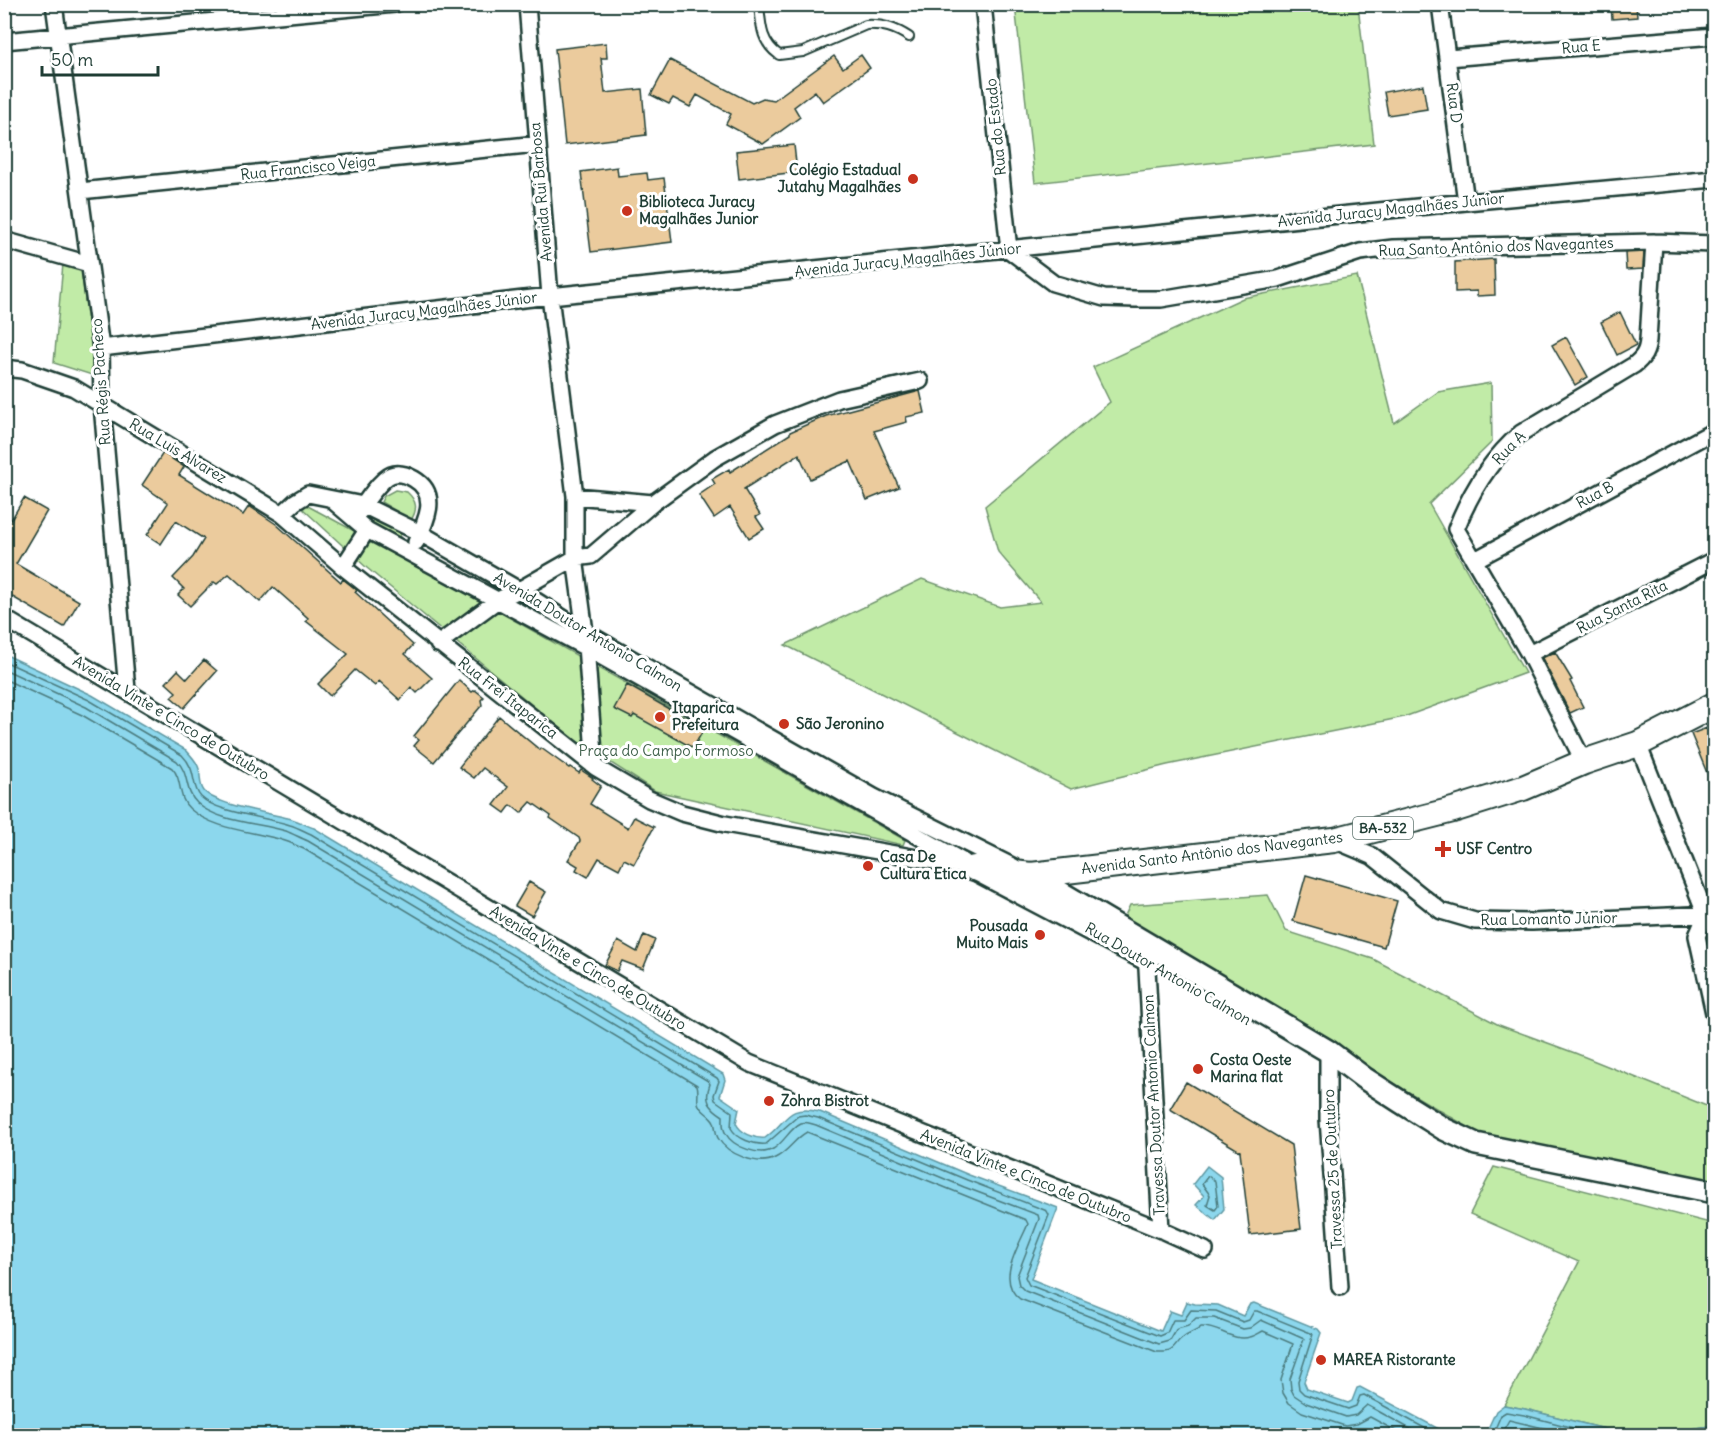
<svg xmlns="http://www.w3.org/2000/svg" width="1719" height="1440" viewBox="0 0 1719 1440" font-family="Delius,sans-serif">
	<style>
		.green { fill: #c1eba7; stroke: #70946e; stroke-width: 1.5 }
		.water { fill: #8cd7ed; stroke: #6099a3; stroke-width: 1.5 }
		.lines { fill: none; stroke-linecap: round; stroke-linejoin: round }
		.shore { stroke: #4b7b7e; stroke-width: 1.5 }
		.building { fill: #ebcb9d; stroke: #1f3d34; stroke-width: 1.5 }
		.lane-casing { stroke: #1f3d34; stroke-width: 12 }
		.street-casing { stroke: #1f3d34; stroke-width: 20 }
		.secondary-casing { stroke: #1f3d34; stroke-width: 26 }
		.primary-casing { stroke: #1f3d34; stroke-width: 28 }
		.lane { stroke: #fff; stroke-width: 8 }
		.street { stroke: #fff; stroke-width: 15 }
		.secondary { stroke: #fff; stroke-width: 21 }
		.primary { stroke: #fff; stroke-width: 24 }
		.poi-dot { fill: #c8321e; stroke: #fff; stroke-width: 2 }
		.labels { text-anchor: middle; stroke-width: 6; stroke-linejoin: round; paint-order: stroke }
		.shield { fill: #fff; stroke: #627771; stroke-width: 1.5 }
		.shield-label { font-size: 14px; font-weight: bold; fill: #1f3d34 }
		.street-label { font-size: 15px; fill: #1f3d34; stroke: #fff }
		.poi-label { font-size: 15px; font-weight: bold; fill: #1f3d34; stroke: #fff; text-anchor: start }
		.park-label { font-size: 15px; fill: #3f604b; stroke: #fff }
	</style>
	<rect width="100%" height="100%" fill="#fff"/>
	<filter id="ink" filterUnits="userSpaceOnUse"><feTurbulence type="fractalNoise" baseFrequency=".0167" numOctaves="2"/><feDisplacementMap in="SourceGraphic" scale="12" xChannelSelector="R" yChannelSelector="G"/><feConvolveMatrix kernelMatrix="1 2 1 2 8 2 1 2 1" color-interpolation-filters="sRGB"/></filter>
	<g filter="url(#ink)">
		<!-- green -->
		<path class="green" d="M1015,5H1358L1374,144L1035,183Z
			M63,264L81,268L95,376L54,363Z
			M1357,276L1394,423L1438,392L1491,383L1492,442L1429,504L1525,673L1404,717L1167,765L1071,789L785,645L922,579L1000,607L1041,602L998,552L985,506L1110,402L1093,367L1243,298Z
			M395,490L407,492C417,501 418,509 411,520L381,502L384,496Z
			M306,505L384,547L905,840L903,845L655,791L572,738L367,568L303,509Z
			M375,517L401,530L400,536L397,538L374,526L372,522Z
			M1268,895L1286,931L1373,959L1499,1025L1575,1053L1714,1109V1185L1488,1139L1122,922L1130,905Z
			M1494,1167L1714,1224V1427L1709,1426L1654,1435H1629L1525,1409L1504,1405L1579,1262L1470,1214Z"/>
		<!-- water -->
		<path class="water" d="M4,654L92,695L186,750C191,756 197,761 199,769C201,777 199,785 204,791C216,805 269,813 288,818C297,820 305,825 314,828L723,1074L725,1080L720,1096L739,1109L736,1123C740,1133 755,1139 765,1138C789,1121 785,1104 820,1112L969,1175L1058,1208L1031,1279L1161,1331L1170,1311L1181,1315L1187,1302L1195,1304L1218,1305L1243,1316L1250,1304L1254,1303L1318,1329L1321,1333L1304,1382L1307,1389L1348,1403L1352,1401L1357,1388L1360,1387L1450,1435H5Z
			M1207,1166L1221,1177L1224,1209L1215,1220L1196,1205L1204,1196L1193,1184Z
			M1504,1405L1525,1409L1629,1435H1485L1496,1411Z
			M1709,1426L1714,1427V1435H1654Z"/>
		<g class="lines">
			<!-- shore -->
			<path class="shore" d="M4,661L89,700L182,755C198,771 190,785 201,797C217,813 267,817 290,825C297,827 304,831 311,834L717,1078L719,1081L714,1095L715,1100L732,1112L731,1128C737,1139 754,1145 766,1144L798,1116L805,1115L818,1118L967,1180L1047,1211L1049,1215L1025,1277L1029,1285L1160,1336L1167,1333L1173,1320H1184L1191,1310L1216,1311L1243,1322L1249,1320L1254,1311H1257L1313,1334L1298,1381L1299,1389L1304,1394L1348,1409L1356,1406L1360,1396L1364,1395L1439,1436
				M4,669L86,707L177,761C190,774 184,791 197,803C217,822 260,823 286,831C293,834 301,838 308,841L708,1081L710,1084C704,1100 709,1107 723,1116C723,1122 722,1128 726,1134C733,1147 760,1157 773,1149C784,1143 790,1128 801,1123C806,1121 811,1124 816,1125L964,1187L1038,1215L1039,1219L1017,1276L1019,1285L1025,1291L1159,1344L1170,1341L1177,1329L1188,1326L1196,1318H1214L1243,1329L1250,1328L1261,1320L1304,1339L1290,1379L1291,1389L1294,1395L1306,1403L1346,1417L1356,1415L1367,1405L1423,1436
				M4,679L82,715L172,768C183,779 177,798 190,809C214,830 253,831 282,840C290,842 297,846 304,849L697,1085C699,1091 697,1097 698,1103C701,1112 708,1113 713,1120C716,1125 715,1133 718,1138C727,1154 758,1167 775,1158C788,1152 795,1138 807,1132L1026,1220L1028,1224C1019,1246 995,1281 1020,1299L1157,1352C1177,1353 1172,1346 1183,1338C1189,1333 1196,1332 1201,1327C1218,1326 1233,1342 1250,1337C1255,1336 1259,1333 1263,1331L1293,1344L1281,1380L1283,1393L1289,1403L1302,1412L1345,1426L1357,1424L1370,1417L1405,1436
				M1208,1176L1215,1181L1218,1206L1215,1210L1207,1205L1210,1195L1202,1184Z
				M1492,1436L1501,1415L1506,1412L1524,1415L1604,1436
				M1500,1436L1509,1420L1577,1436"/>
		</g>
		<!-- building -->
		<path class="building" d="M1611,4H1636L1637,17L1612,19Z
			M606,43L607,58H601L605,93L642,89L646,135L565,145L555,49Z
			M861,55L870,68L823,102L815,91L794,107L800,117L763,144L726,124L731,114L697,95L690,107L673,98L669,104L651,95L670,60L752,103L763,98L774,100L834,56L843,68Z
			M1423,85L1427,109L1388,115L1384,92Z
			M794,145L797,172L739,179L736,151Z
			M617,167L618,176L647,173L648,180L664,178L672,242L591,252L581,172Z
			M1644,252L1643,269L1626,270L1625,253Z
			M1494,259L1495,295L1477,296V291L1455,292V262Z
			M1620,312L1636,345L1617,355L1601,322Z
			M1566,337L1588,377L1575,385L1552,345Z
			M920,391L925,413L906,417L907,422L874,431L899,487L867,500L850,461L810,479L799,454L744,489L760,515L756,517L764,529L749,538L730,507L714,518L699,495L715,484L712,479L729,469L730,472L790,434V432L826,416Z
			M163,453L184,467L179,475L243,515L249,506L276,524L341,582L343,579L357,590L355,592L413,645L405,654L432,678L417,693L411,687L400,700L379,681L375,686L355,670L330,696L318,684L348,654L306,621L308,618L273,587L260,602L229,574L217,584L214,582L190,606L178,595L184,589L173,578L193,557L204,539L176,521L161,544L147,535L168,503L142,485Z
			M24,498L47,511L16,564L79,601L64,627L4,592V532Z
			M1555,652L1572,680L1570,681L1583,707L1570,713L1542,658Z
			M204,660L217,671L184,708L171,697L176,692L166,683L178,670L187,679Z
			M459,680L472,692L475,690L484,697L481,700L482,705L434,762L414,746L419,740L414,736Z
			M627,685L704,729L693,748L634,715L632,718L614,709Z
			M499,716L540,750L541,748L569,768L570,767L579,773L581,770L593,778L592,779L601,786L590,804L628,828L634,817L654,827L634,864L624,859L619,869L599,858L588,877L576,870L578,866L568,860L580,841L579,838L550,818L551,816L531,802L521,813L511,805L505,813L494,805L508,787L483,768L474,778L459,767Z
			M1707,728L1714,746V790L1691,734Z
			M1306,875L1397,901L1384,947L1293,921Z
			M529,882L546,892L532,916L515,906Z
			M644,935L655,940L643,969L622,961L617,971L605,965L618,941L637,952Z
			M1186,1082L1291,1145L1301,1229L1250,1235L1240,1151L1170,1109Z"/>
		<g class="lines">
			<!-- lane casing -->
			<g class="lane-casing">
				<path id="lane" d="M759,4C761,26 761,42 779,55L803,52L866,25C883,24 895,28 909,37"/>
			</g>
			<!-- street casing -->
			<g class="street-casing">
				<path id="street" d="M54,4L101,348L102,405L127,690
					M527,4L550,296L575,496V558L585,632L595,767
					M983,4L1009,250L1053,283L1104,298L1135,299H1161L1278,279L1360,252L1393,248L1654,242L1714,244
					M1440,4L1466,202
					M4,41L395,4
					M1448,58L1714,36
					M80,191L537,144
					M4,240L89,264
					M101,348L550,296L1466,202L1714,179
					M4,368L22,370L74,388L282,514L343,567L595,767L649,799L682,813L725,824L974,868
					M575,496L653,503
					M333,501L367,530L586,648L964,862
					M360,511C365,502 381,479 391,475C399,472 407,475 414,479C440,494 426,522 416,542
					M282,514L295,502L308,494L363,505L420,533L519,590L585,632L874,797L1014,867
					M1475,560L1714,431
					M343,567L367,530
					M4,618L749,1063L1161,1230L1205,1250
					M438,644L498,600L519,590L575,558L591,556L653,503L715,458L775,424L839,399L920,381
					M1529,654L1714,560
					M1638,744L1706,915L1697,936L1714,1013
					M1584,762L1529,654L1456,529C1470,493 1492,458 1521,433L1634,365C1643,358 1647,352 1648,340L1654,242
					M1334,840L1372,856L1441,911L1475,921L1532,922L1714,914
					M1146,950L1161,1230
					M1328,1051V1119L1340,1287"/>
			</g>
			<!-- secondary casing -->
			<g class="secondary-casing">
				<path id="secondary" d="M979,871L1148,960
					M1031,875L1328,1051L1364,1078L1401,1102L1444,1129L1476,1144L1714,1192"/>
			</g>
			<!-- primary casing -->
			<g class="primary-casing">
				<path id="primary" d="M974,868L1031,875L1334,840L1453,810L1523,788L1584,762L1638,744L1714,705"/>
			</g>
			<!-- lane -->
			<use href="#lane" class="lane"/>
			<!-- street -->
			<use href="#street" class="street"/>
			<!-- secondary -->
			<use href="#secondary" class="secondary"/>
			<!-- primary -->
			<use href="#primary" class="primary"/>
		</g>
	</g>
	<!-- markers -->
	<g class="poi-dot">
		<circle cx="913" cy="179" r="6"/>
		<circle cx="627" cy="211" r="6"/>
		<circle cx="660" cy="717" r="6"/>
		<circle cx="784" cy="724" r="6"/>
		<path d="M1440 840h6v6h6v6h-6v6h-6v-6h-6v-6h6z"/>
		<circle cx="868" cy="866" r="6"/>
		<circle cx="1040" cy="935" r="6"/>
		<circle cx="1198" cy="1069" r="6"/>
		<circle cx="769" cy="1101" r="6"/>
		<circle cx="1321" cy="1360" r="6"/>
	</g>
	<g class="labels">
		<!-- shield labels -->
		<rect class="shield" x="1353" y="817" width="60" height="22" rx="4.5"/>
		<g class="shield-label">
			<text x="1383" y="833">BA-532</text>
		</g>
		<!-- street labels -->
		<g class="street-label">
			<text transform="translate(1581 47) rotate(-5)" y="5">Rua E</text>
			<text transform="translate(1454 103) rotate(83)" y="5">Rua D</text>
			<text transform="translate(996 127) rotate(-96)" y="5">Rua do Estado</text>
			<text transform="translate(308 168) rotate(-6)" y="5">Rua Francisco Veiga</text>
			<text transform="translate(541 192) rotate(-95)" y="5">Avenida Rui Barbosa</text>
			<text transform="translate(1391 210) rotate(-6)" y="5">Avenida Juracy Magalhães Júnior</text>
			<text transform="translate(1496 247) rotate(-2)" y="5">Rua Santo Antônio dos Navegantes</text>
			<text transform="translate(908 260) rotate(-6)" y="5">Avenida Juracy Magalhães Júnior</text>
			<text transform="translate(424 311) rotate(-7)" y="5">Avenida Juracy Magalhães Júnior</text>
			<text transform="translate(101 382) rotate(-94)" y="5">Rua Régis Pacheco</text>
			<text transform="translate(1509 448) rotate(-46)" y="5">Rua A</text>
			<text transform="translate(178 451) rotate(31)" y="5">Rua Luis Alvarez</text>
			<text transform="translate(1595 495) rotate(-28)" y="5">Rua B</text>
			<text transform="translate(1622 607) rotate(-27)" y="5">Rua Santa Rita</text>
			<text transform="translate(588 632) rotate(31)" y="5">Avenida Doutor Antonio Calmon</text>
			<text transform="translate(508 698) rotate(38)" y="5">Rua Frei Itaparica</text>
			<text transform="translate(171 718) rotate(31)" y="5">Avenida Vinte e Cinco de Outubro</text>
			<text transform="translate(1212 853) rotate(-7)" y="5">Avenida Santo Antônio dos Navegantes</text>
			<text transform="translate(1549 919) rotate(-1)" y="5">Rua Lomanto Júnior</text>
			<text transform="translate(588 968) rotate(31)" y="5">Avenida Vinte e Cinco de Outubro</text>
			<text transform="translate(1168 974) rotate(30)" y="5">Rua Doutor Antonio Calmon</text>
			<text transform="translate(1154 1105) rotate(-93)" y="5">Travessa Doutor Antonio Calmon</text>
			<text transform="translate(1333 1169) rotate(-93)" y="5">Travessa 25 de Outubro</text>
			<text transform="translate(1026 1176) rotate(22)" y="5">Avenida Vinte e Cinco de Outubro</text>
		</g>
		<!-- poi labels -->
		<g class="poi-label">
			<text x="901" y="175" text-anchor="end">Colégio Estadual<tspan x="901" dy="17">Jutahy Magalhães</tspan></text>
			<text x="639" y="207">Biblioteca Juracy<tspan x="639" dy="17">Magalhães Junior</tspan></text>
			<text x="672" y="713">Itaparica<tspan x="672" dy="17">Prefeitura</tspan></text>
			<text x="796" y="729">São Jeronino</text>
			<text x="1456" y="854">USF Centro</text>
			<text x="880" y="862">Casa De<tspan x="880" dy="17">Cultura Etica</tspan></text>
			<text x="1028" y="931" text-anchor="end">Pousada<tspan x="1028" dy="17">Muito Mais</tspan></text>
			<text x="1210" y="1065">Costa Oeste<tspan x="1210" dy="17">Marina flat</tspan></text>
			<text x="781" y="1106">Zohra Bistrot</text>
			<text x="1333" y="1365">MAREA Ristorante</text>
		</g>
		<!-- park labels -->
		<g class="park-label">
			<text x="666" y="756">Praça do Campo Formoso</text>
		</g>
	</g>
	<!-- margin -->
	<rect width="1719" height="1440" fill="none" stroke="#fff" stroke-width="24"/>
	<rect x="12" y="12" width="1695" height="1416" fill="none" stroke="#1f3d34" stroke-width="2" filter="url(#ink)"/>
	<!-- scale -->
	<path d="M42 66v9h116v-9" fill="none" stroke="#1f3d34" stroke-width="3"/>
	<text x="51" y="66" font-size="18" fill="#1f3d34" stroke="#ffffff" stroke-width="4.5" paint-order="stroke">50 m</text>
</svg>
